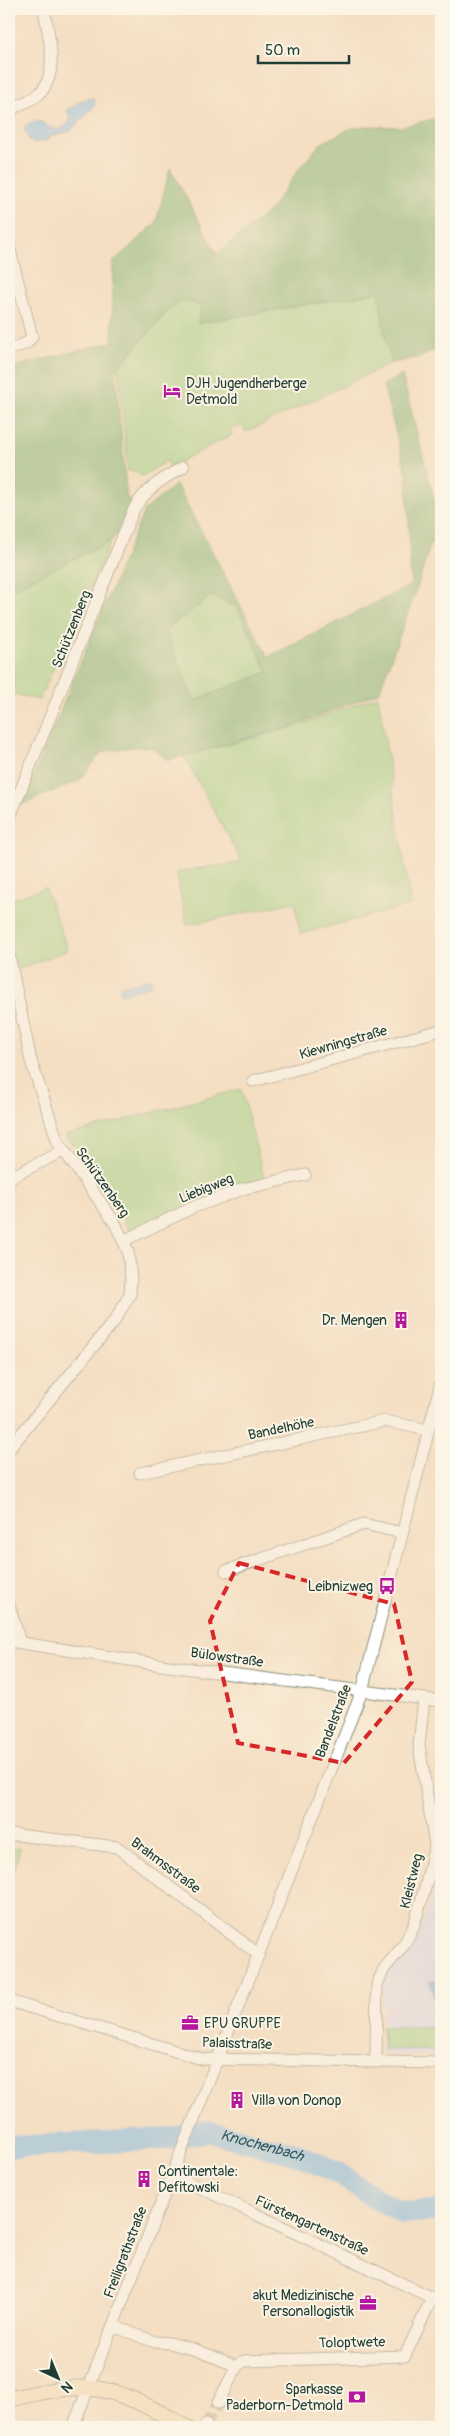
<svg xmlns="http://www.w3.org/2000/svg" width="450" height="2436" viewBox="0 0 450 2436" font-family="Pangolin,sans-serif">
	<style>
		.built { fill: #d6d8f8 }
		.green { fill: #9bd689; stroke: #5d8a5e }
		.forest { fill: #7cb775; stroke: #4e7a54; fill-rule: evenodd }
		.water { fill: #76b9ec; stroke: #4a7b90 }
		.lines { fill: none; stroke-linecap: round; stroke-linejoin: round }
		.river { stroke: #76b9ec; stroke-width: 22 }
		.street-tunnel { stroke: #c9bfa6; stroke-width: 11; stroke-dasharray: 11 5.5; stroke-linecap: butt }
		.street-casing { stroke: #8a8e7b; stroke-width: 13 }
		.secondary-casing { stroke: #8a8e7b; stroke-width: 17 }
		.street { stroke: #fff; stroke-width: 11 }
		.secondary { stroke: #f9e7c3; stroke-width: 15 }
		.marked { fill: none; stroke: #d62828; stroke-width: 4; stroke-dasharray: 10 6; stroke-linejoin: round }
		.labels { text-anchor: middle; stroke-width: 4; stroke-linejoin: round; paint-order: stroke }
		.poi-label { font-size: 14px; fill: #1f3d34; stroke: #fcf5e5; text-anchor: start }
		.street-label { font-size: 14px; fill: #1f3d34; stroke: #fcf5e5 }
		.water-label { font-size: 15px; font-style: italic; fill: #355c62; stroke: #fcf5e5 }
	</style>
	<rect width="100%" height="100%" fill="#fcf5e5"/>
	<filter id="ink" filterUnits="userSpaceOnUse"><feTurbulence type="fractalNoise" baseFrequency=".02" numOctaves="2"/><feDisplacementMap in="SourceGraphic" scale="10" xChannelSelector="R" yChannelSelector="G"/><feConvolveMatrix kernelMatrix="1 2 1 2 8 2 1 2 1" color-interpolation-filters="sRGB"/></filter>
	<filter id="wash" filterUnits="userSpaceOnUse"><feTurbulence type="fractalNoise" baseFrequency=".0096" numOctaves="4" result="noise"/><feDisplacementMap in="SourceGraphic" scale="20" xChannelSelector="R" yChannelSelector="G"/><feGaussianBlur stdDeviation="1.12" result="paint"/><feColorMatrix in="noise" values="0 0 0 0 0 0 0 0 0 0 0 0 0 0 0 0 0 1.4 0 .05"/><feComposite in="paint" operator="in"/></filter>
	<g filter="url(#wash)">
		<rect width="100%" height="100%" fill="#f4dfc2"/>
		<!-- built -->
		<path class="built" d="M441,1865V2056L382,2054L383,1980L388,1968L418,1938Z"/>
		<!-- green -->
		<path class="green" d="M379,292L385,337L392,363L246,432L242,425L230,430L232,435L186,458L171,469L167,461L142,476L134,471H128L118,368L166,313L184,300L202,306L199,323Z
			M111,541L39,700L9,693V590Z
			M211,596L237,607L268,672L194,701L165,630Z
			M378,696L411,905L300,934L295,902L187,925L176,872L242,862L184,756L294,727Z
			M45,888L68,950L16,970L9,936V900Z
			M241,1089L264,1178L231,1187L130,1233L91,1160L64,1136Z
			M20,1848L9,1891V1849Z
			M382,2027H441V2051L384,2049Z"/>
		<!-- forest -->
		<path class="forest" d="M441,117V347L421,357L392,363L385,337L379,292L198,323L201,306L184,300L166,313L118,368H115L127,499L143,501L111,541L9,590V368L112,342L113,262L156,223L170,168L217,254L270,210L299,169L320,144L349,129L365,126L400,127Z
			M402,375L439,518L416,591L379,692L293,726L168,760L151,747H132L102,752L80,780L21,805L144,511L176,484L268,657L411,585L407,475L383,385ZM211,596L237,607L268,672L194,701L165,630Z"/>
		<!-- water -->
		<path class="water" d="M93,98L95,100L94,107L69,132L49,136L48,140L36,143L30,142L24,127C42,111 44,132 61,129L68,124L71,119L67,111L80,101Z
			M151,978L153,985L121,994L119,987Z
			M441,1980V2019H438L431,1981Z"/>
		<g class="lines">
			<!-- river -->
			<path class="river" id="s1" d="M9,2147L165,2139L208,2131L299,2155L338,2173L376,2199L403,2213L441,2210"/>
		</g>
	</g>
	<g filter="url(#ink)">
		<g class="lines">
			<!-- street-tunnel -->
			<path class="street-tunnel" d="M206,2424L218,2403"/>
			<!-- street casing -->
			<g class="street-casing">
				<path id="street" d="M9,110C18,105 33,100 40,93C60,72 48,34 44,9
					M9,246L32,337L27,343L9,350
					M9,819L133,511C144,490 162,479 183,467
					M9,955L31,1061L58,1142L115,1223L128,1251L131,1279L130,1294L115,1320L9,1449
					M253,1081L441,1030
					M9,1178L63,1151
					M123,1241L194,1207L243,1189L305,1175
					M140,1473L385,1421L428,1430
					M226,1571L364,1524L402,1533
					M9,1605L20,1642
					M9,1641L168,1666L441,1701
					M9,1834L117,1847L259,1955
					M9,2001L202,2059L441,2063
					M376,2060L377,1984L384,1969L403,1946L413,1928L426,1885L435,1845L419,1745L424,1699
					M171,2174L441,2302
					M113,2326L155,2342L170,2343L196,2350L237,2366
					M218,2403L237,2366L244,2361L405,2356L432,2298
					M73,2427L362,1691L441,1382
					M205,2427L206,2424"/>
			</g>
			<!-- secondary casing -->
			<g class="secondary-casing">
				<path id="secondary" d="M9,2399C34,2394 63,2386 90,2388C124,2391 156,2411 186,2427"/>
			</g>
			<!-- street -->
			<use href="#street" class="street"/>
			<!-- secondary -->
			<use href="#secondary" class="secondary"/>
		</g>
	</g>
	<!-- marked area -->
	<path d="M0 0H450V2436H0ZM239,1563L394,1604L412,1682L344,1763L238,1743L210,1621Z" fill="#f4dfc2" fill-opacity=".55" fill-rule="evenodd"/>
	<path class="marked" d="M239,1563L394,1604L412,1682L344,1763L238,1743L210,1621Z"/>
	<!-- icons -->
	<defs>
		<g id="hotel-bare" transform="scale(1.35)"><path d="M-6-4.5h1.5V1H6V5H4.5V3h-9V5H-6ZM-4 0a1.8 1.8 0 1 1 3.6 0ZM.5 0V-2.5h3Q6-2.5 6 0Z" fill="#b5179e" stroke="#fcf5e5" stroke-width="2.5" paint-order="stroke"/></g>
		<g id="building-bare" transform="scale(1.35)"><path d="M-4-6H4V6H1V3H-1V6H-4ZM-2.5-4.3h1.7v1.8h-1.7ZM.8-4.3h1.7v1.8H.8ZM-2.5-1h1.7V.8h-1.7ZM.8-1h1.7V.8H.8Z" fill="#b5179e" stroke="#fcf5e5" stroke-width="2.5" paint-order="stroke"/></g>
		<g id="bus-bare" transform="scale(1.35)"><path d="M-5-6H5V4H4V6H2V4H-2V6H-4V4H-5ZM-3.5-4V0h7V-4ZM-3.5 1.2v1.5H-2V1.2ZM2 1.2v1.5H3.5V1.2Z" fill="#b5179e" stroke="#fcf5e5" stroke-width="2.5" paint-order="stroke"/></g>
		<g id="office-bare" transform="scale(1.35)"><path d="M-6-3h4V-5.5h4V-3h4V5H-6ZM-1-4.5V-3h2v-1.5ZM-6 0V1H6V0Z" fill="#b5179e" stroke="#fcf5e5" stroke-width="2.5" paint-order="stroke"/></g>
		<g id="bank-bare" transform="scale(1.35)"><path d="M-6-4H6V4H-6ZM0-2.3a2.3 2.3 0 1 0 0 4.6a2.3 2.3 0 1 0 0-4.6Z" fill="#b5179e" stroke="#fcf5e5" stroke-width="2.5" paint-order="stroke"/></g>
	</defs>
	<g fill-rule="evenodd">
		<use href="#hotel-bare" x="172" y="391"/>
		<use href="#building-bare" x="401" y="1320"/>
		<use href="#bus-bare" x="387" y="1586"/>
		<use href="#office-bare" x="190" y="2023"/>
		<use href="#building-bare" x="237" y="2100"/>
		<use href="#building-bare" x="144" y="2179"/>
		<use href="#office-bare" x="368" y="2303"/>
		<use href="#bank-bare" x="357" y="2397"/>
	</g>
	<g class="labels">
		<!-- poi labels -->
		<g class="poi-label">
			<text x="186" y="388">DJH Jugendherberge<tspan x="186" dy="16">Detmold</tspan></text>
			<text x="387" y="1325" text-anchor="end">Dr. Mengen</text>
			<text x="373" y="1591" text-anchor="end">Leibnizweg</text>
			<text x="204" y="2028">EPU GRUPPE</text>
			<text x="251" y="2105">Villa von Donop</text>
			<text x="158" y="2176">Continentale:<tspan x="158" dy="16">Defitowski</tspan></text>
			<text x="354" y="2300" text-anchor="end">akut Medizinische<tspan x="354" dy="16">Personallogistik</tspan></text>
			<text x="343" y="2394" text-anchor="end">Sparkasse<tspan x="343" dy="16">Paderborn-Detmold</tspan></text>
		</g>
		<!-- street labels -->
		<g class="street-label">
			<text transform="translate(71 629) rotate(-68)" y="5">Schützenberg</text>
			<text transform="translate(343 1042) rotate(-16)" y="5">Kiewningstraße</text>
			<text transform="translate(103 1182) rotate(55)" y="5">Schützenberg</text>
			<text transform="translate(206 1188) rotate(-22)" y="5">Liebigweg</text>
			<text transform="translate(281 1428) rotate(-12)" y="5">Bandelhöhe</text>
			<text transform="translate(227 1657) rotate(8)" y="5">Bülowstraße</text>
			<text transform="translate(333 1721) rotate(-69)" y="5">Bandelstraße</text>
			<text transform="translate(166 1865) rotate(37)" y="5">Brahmsstraße</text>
			<text transform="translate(411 1881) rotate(-76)" y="5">Kleistweg</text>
			<text transform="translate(237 2043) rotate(2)" y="5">Palaisstraße</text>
			<text transform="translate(312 2225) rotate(25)" y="5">Fürstengartenstraße</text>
			<text transform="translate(125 2252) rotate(-69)" y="5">Freiligrathstraße</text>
			<text transform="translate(352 2342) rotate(-1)" y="5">Toloptwete</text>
		</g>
		<!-- water labels -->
		<g class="water-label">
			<text dy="5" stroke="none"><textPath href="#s1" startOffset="256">Knochenbach</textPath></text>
		</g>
	</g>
	<!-- margin -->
	<rect width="450" height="2436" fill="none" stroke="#fcf5e5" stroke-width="30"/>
	<!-- north arrow -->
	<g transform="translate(58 2378) rotate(136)" stroke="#fcf5e5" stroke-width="4" paint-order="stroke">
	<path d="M0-4L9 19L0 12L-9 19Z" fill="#1f3d34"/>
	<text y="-8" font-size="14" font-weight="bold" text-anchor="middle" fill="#1f3d34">N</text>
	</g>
	<!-- scale -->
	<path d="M258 55v8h91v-8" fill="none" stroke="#1f3d34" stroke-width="2.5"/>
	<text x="265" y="55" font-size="15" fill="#1f3d34" stroke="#fcf5e5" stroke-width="4" paint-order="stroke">50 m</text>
</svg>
